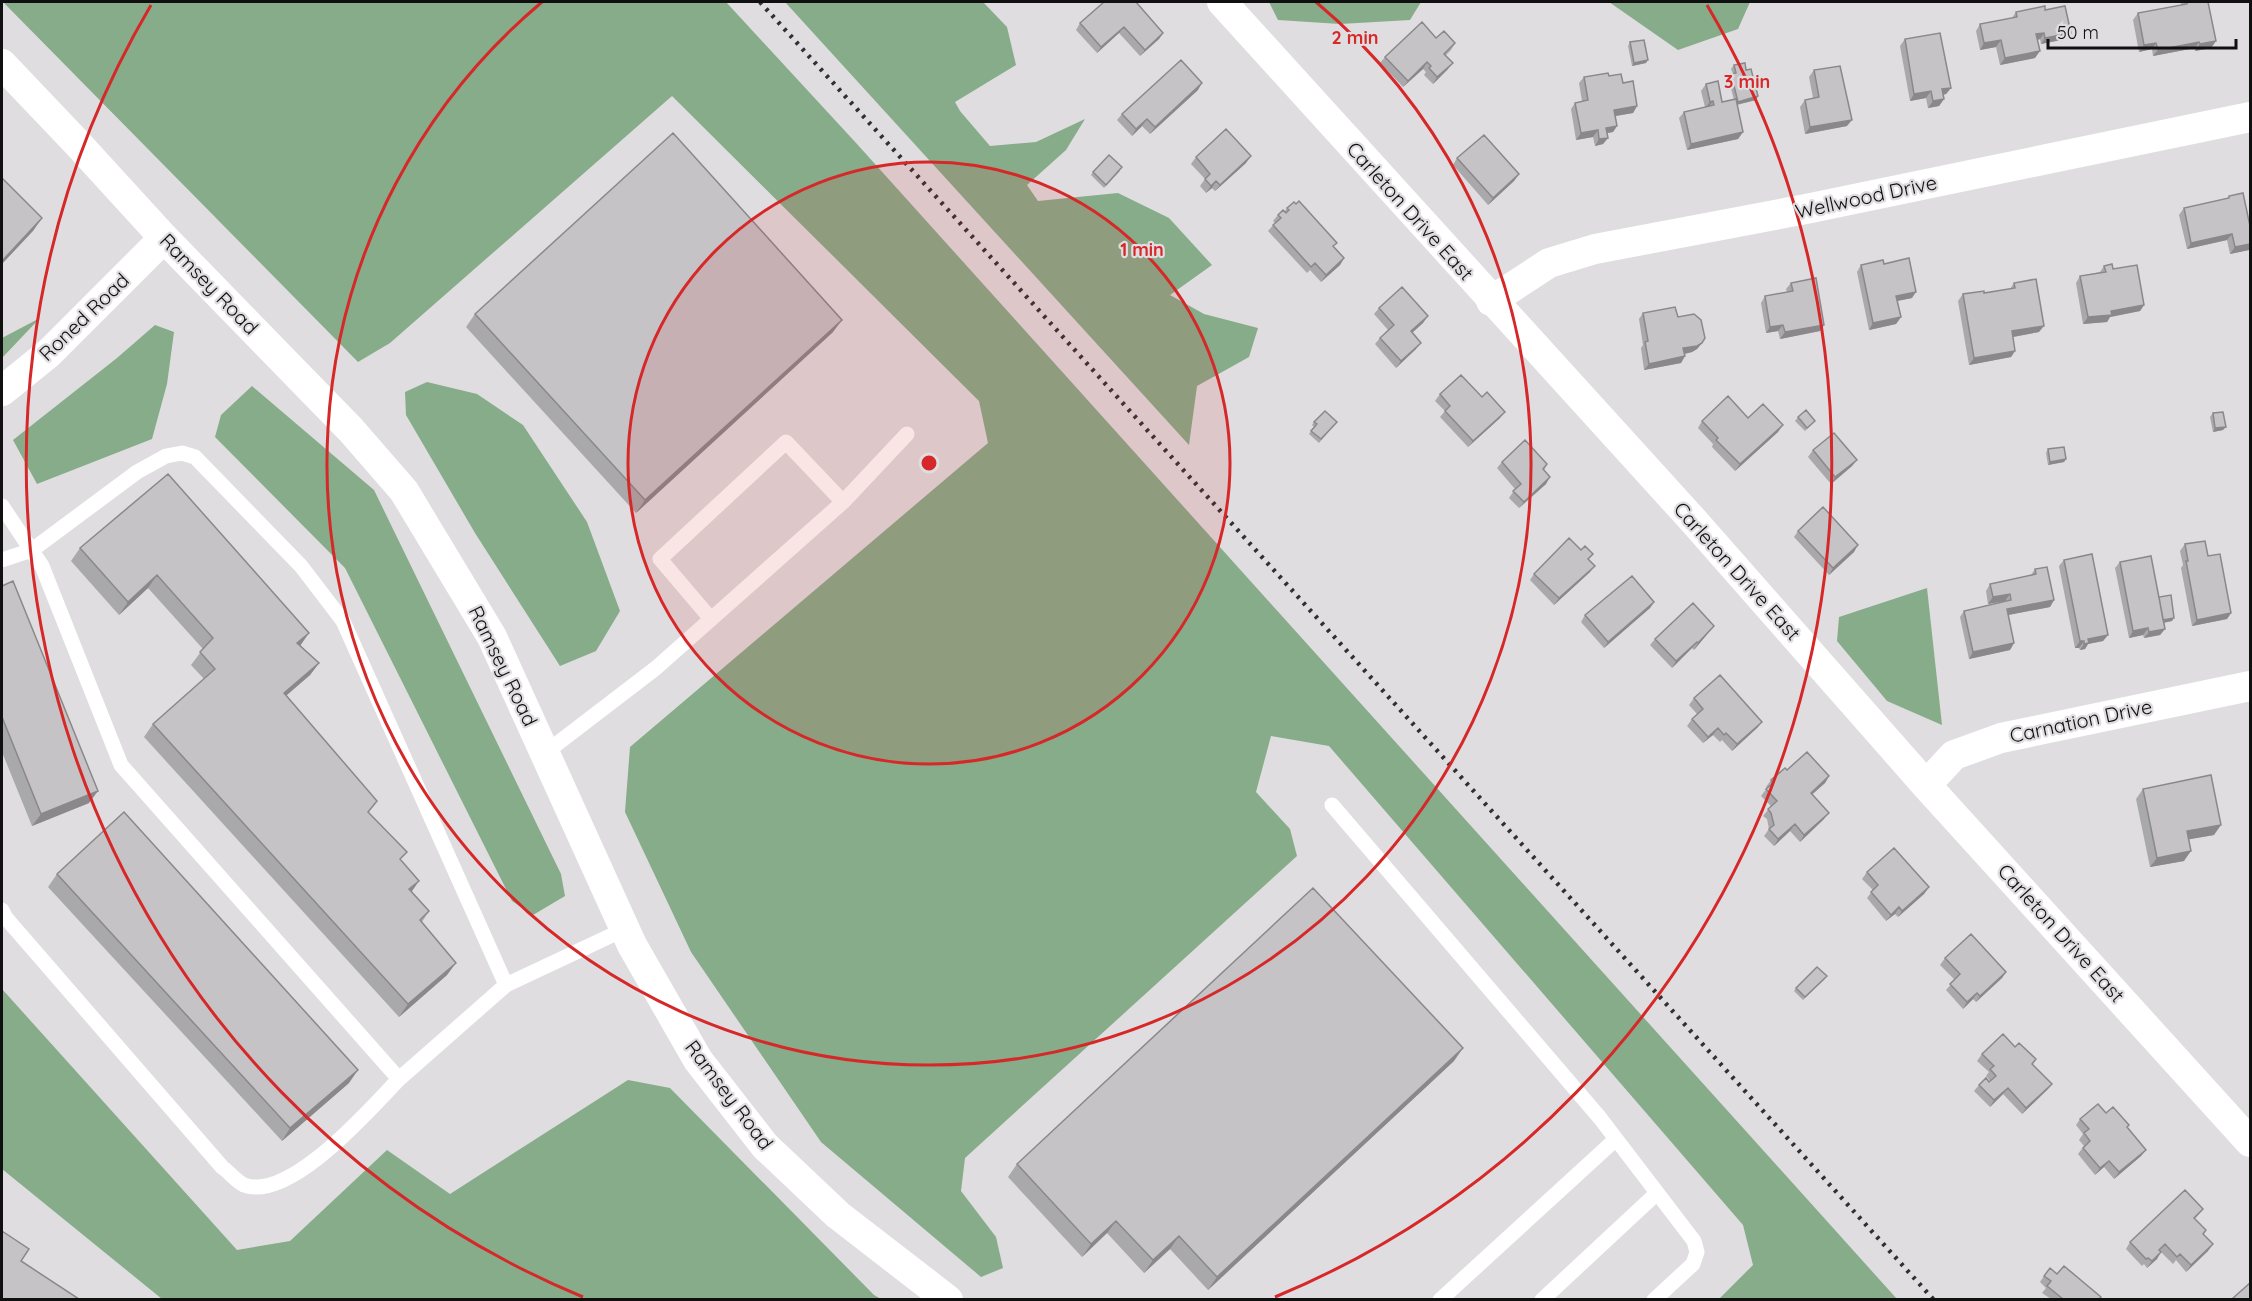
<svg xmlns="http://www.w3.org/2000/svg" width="2252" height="1301" viewBox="0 0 2252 1301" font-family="Quicksand,sans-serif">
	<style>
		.forest { fill: #86ac8a }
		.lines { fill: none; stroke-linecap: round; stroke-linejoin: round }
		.lane { stroke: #fff; stroke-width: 15 }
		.street { stroke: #fff; stroke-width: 30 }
		.rail { stroke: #313031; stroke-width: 4.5; stroke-dasharray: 3 6; stroke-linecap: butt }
		.wall { fill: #a9a8aa }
		.shaded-wall { fill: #8a888b }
		.building { fill: #c5c3c6; stroke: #8a888b; stroke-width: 1.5 }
		.ring { fill: none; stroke: #d62828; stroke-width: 3 }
		.labels { text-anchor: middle; stroke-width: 4.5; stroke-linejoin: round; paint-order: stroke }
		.street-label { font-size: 20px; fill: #111011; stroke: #dfdde0 }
		.centre { fill: #d62828; stroke: #dfdde0; stroke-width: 3 }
		.ring-label { font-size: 18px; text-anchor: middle; font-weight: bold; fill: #d62828; stroke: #dfdde0; stroke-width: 4.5; stroke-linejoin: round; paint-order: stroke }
	</style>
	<rect width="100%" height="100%" fill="#dfdde0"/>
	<!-- forest -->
	<path class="forest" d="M3,2H726L857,144L1897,1299H1719L1753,1265L1743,1225L1329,746L1271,736L1256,792L1290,829L1297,856L965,1158L961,1191L996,1237L1003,1268L981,1277L821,1142L691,952L625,812L630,747L988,443L979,401L672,96L390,343L358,362Z
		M785,2H983L1007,27L1016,65L955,102L960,111L990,146L1036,142L1085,119L1066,150L1027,185L1038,201L1118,193L1169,218L1212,265L1170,295L1204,314L1258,328L1249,357L1197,386L1189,445Z
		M1269,2H1421L1410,20L1340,24L1278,20Z
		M1609,2H1750L1738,29L1678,50Z
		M40,318L2,358V338Z
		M155,325L174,332L167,384L152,439L37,484L13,440L117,358Z
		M427,382L477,394L523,425L587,522L620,611L596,651L560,666L475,533L406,415L405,392Z
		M252,386L374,490L561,874L565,896L533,915L512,901L345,568L215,437L221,415Z
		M1927,588L1942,725L1887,701L1837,641L1839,617Z
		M2,989L237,1250L290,1241L387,1150L450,1194L628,1080L670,1088L874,1295L881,1299H162L2,1169Z"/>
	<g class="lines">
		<!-- lane -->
		<path class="lane" d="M2,506L42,566L121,765L399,1079L506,985L343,621L301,566L195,457L182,453L166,456L137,472L32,550L2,560
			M711,619L660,559L786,442L843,502
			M545,753L656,668L843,502L907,434
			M1332,805L1600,1118L1694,1241L1697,1252L1693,1264L1654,1300
			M2,910L6,918L222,1167C229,1172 237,1182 244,1185C290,1202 370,1109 399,1079
			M506,985L625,929
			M1440,1300L1616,1139
			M1542,1300L1657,1193"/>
		<!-- street -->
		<path class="street" d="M1222,2L1691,518L1926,785L2250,1142
			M2,64L79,145L164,238L351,430L404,491L492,637L632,945L698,1060L765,1146L838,1215L948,1300
			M1491,301L1549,263L1595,249L1806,209L2250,117
			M2,391L49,353L164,238
			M1926,785L1954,755L2001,738L2250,686"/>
		<!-- rail -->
		<path class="rail" d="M760,2L1934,1300"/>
	</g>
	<!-- wall -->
	<path class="wall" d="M1104,2L1163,33L1159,39L1140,56L1119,33L1097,53L1076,30L1080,23Z
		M2181,2H2208L2216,41L2211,48L2195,51V48L2153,56L2152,49L2139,52L2133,20L2138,13L2181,5Z
		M2045,10L2066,39L2041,44L2040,39L2038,40L2035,58L2000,65L1996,47L1980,50L1976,31L1980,24L2012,18L2016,12Z
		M1436,38L1455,43L1451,50L1446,55L1448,69L1433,84L1424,75L1426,72L1423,69L1403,87L1380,63L1385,57Z
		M1905,39L1951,88L1946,94L1943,95L1944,99L1939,106L1928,108L1926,98L1910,101L1900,46Z
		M1630,42L1646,63L1632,66L1628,46Z
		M1734,65L1758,96L1756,100L1737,105L1743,132L1738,139L1687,150L1679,118L1684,112L1705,107L1701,91L1706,84L1722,102L1734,100L1728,77L1731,74H1733L1731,69Z
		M1814,70L1847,126L1805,134L1800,107L1805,100L1813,98L1809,77Z
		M1609,76L1623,83L1637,106L1633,113L1615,116L1617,126L1613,132L1607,133L1608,138L1603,144L1595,146L1593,137L1576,140L1571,109L1575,103L1582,101L1579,83L1584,77Z
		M1198,90L1150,134L1142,126L1132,136L1117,120L1122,114Z
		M1196,157L1246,163L1215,191L1212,188L1206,193L1200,186L1205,179L1191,164Z
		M1457,158L1519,174L1514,181L1488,205L1453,165Z
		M1120,171L1104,188L1091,175L1093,172Z
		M2229,196L2249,250L2230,254L2227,240L2187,249L2179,215L2184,208L2227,199Z
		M1287,208L1334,247L1344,258L1340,265L1321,282L1310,270L1307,273L1268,231L1275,223L1273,221L1278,215L1284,212Z
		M1861,265L1912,298L1897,301L1901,317L1896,324L1869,330L1857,272Z
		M2104,266L2113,269L2144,305L2140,311L2110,317L2107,322L2083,324L2076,283L2080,276L2100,272Z
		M1791,283L1824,325L1820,331L1780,339L1778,331L1766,333L1761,303L1765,296L1787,292L1786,289Z
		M2014,283L2039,332L2013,337L2015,351L2011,357L1969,365L1958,301L1963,294L1984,293L2010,289Z
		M1379,308L1423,323L1412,333L1416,349L1396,368L1375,344L1380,338L1388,330L1374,314Z
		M1643,313L1678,317L1702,343L1697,349L1692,352L1685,354V356L1681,363L1644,370L1641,348L1643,345L1639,319Z
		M475,314L833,332L636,513L466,327Z
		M1440,394L1500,418L1468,447L1440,417L1445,411L1435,401Z
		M2213,413L2223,430L2213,432L2210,417Z
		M1798,417L1815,421L1805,431L1795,421Z
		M1748,418L1778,432L1735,471L1712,447L1713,444L1698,428L1702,421Z
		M1314,422H1337L1319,443L1309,434L1314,427L1312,425Z
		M2048,449L2066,459L2064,462L2048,465L2046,453Z
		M1813,450L1857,460L1852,466L1831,484L1808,457Z
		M1502,462L1547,464L1544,470L1546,484L1519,508L1509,498L1515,489L1497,468Z
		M168,474L301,646L319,663L310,675L286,696L369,813L401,860L412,892L429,911L422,922L447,975L399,1017L144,737L153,724L204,679L191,665L203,649L148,588L119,615L71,561L80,548Z
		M1798,531L1854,552L1829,575L1794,537Z
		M2185,544L2208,556L2231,613L2227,619L2192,626L2181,568L2183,565L2180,551Z
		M1589,560L1590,572L1554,605L1530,580L1534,574Z
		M2064,560L2108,635L2103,641L2088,644L2085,649L2080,650L2079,648H2075L2059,566Z
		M2120,562L2159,598L2172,621L2164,623L2165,629L2160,635L2144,638L2143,635L2129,638L2115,568Z
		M2035,569L2054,600L2050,607L2008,615L2014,643L2010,650L1969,659L1960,617L1964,611L2005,602V601L1988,604L1986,591L1990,584L2031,575Z
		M2,586L89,803L32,826L2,752Z
		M1654,602L1650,608L1604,648L1581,622L1585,615Z
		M1709,632L1694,650L1692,648L1672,668L1650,645L1655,639Z
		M1694,698L1762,722L1757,728L1732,751L1722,740L1720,742L1713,735L1703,743L1687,726L1692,719L1697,714L1689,705Z
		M1787,770L1829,776L1825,783L1812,794L1824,819L1800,842L1790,831L1774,846L1764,836L1769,829L1767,819L1763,816L1771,806L1761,796L1767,788L1766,787L1771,780Z
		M2143,789L2214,835L2189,839L2184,861L2150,867L2136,799Z
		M1867,872L1929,887L1924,894L1898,917L1895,914L1886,921L1867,898L1873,890L1862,879Z
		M57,874L349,1083L282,1141L48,887Z
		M1945,958L2006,972L2002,978L1976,1002L1973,999L1963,1009L1946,990L1955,980L1940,965Z
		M1825,979L1803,1000L1794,991L1796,988Z
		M1982,1054L2032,1064L2052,1084L2047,1090L2022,1114L2003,1094L1990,1107L1974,1091L1979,1085L1990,1081L1986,1076L1989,1072L1977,1061Z
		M1454,1061L1208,1290L1170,1249L1144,1273L1107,1233L1082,1257L1008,1177L1017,1164Z
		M2106,1113L2129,1125L2127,1128L2146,1150L2141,1156L2114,1179L2104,1167L2095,1175L2078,1154L2084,1146L2079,1140L2083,1134L2076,1125L2080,1119Z
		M2203,1209L2195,1219L2204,1234L2208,1251L2186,1272L2176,1260L2173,1264L2160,1251L2157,1259L2147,1268L2144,1264L2142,1266L2126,1249L2130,1242Z
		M2057,1274L2099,1299H2051L2042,1293L2046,1288L2040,1282L2044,1276Z"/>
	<!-- shaded-wall -->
	<path class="shaded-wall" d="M1124,27L1119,33L1097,53L1101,47Z
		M1163,33L1159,39L1140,56L1145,50Z
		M2044,33L2040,39L2032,41L2036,34Z
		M2071,33L2066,39L2041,44L2045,38Z
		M2001,40L1996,47L1980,50L1984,43Z
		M2216,41L2211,48L2195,51L2200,44Z
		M2199,42L2195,48L2153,56L2158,50Z
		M2156,43L2152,49L2139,52L2144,45Z
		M2040,51L2035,58L2000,65L2005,58Z
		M1648,60L1646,63L1632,66L1634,63Z
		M1427,62L1423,69L1403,87L1408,81Z
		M1453,63L1448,69L1433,84L1437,77Z
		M1202,83L1198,90L1150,134L1155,127Z
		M1951,88L1946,94L1937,96L1942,89Z
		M1931,91L1926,98L1910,101L1914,94Z
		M1758,96L1756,100L1735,105L1738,102Z
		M1944,99L1939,106L1928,108L1933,101Z
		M1713,101L1709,107L1705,108L1710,102Z
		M1637,106L1633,113L1610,117L1614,110Z
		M1147,119L1142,126L1132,136L1136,129Z
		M1852,120L1847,126L1805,134L1810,127Z
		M1617,126L1613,132L1602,134L1606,128Z
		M1598,130L1593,137L1576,140L1581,133Z
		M1743,132L1738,139L1687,150L1691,144Z
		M1608,138L1603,144L1595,146L1599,139Z
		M1251,156L1246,163L1215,191L1220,185Z
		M1519,174L1514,181L1488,205L1493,198Z
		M1216,181L1212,188L1206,193L1211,186Z
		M42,218L33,231L2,264V261Z
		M2232,234L2227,240L2187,249L2191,243Z
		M2250,244V248L2249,250L2230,254L2235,247Z
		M1344,258L1340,265L1321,282L1326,275Z
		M1916,292L1912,298L1892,302L1896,296Z
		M2144,305L2140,311L2110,317L2107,322L2083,324L2088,317L2111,311Z
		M1428,316L1423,323L1406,338L1411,331Z
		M1901,317L1896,324L1869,330L1873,323Z
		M842,320L833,332L636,513L645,500Z
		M1783,325L1778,331L1766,333L1770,327Z
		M1824,325L1820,331L1780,339L1785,332Z
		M2044,326L2039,332L2007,338L2012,331Z
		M1421,343L1416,349L1396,368L1401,361Z
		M1702,343L1697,349L1692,352L1679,355L1683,348Z
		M2015,351L2011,357L1969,365L1974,358Z
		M1685,356L1681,363L1644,370L1649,364Z
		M1505,412L1500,418L1468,447L1473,441Z
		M1783,425L1778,432L1735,471L1740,464Z
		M2226,427L2223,430L2213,432L2215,428Z
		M2066,459L2064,462L2048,465L2050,462Z
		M1857,460L1852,466L1831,484L1835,477Z
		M1550,477L1546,484L1519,508L1524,502Z
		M1858,545L1854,552L1829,575L1833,568Z
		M1595,566L1590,572L1554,605L1559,598Z
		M157,575L148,588L119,615L128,602Z
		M2010,594L2005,601L1988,604L1993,597Z
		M2054,600L2050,607L2003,616L2007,609Z
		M1654,602L1650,608L1604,648L1608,642Z
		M2231,613L2227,619L2192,626L2197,620Z
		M2174,618L2172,621L2161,623L2163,620Z
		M1714,626L1694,650L1698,643Z
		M2148,628L2143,635L2129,638L2133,631Z
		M2165,629L2160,635L2144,638L2149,632Z
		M309,633L300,646L297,643Z
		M2108,635L2103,641L2088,644L2085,649L2080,650L2088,639Z
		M2080,641H2084L2079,648H2075Z
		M1697,642L1692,648L1672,668L1676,661Z
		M2014,643L2010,650L1969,659L1973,652Z
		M319,663L310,675L275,705L284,693Z
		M1762,722L1757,728L1732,751L1737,744Z
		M1718,728L1713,735L1703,743L1708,737Z
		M1829,776L1825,783L1806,800L1811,793Z
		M98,791L89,803L32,826L41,814Z
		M1829,813L1824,819L1800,842L1804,835Z
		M1795,824L1790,831L1774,846L1778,839Z
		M2221,825L2214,835L2180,841L2187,831Z
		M2191,851L2184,861L2150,867L2157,858Z
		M419,881L410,894L409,889Z
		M1929,887L1924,894L1898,917L1902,911Z
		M1899,907L1895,914L1886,921L1891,915Z
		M456,963L447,975L399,1017L408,1004Z
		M2006,972L2002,978L1976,1002L1980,996Z
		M1977,993L1973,999L1963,1009L1967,1002Z
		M1463,1048L1454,1061L1208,1290L1217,1277Z
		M358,1070L349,1083L282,1141L290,1128Z
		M2052,1084L2047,1090L2022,1114L2026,1108Z
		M2008,1088L2003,1094L1990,1107L1994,1100Z
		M2146,1150L2141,1156L2114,1179L2119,1172Z
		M2109,1161L2104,1167L2095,1175L2100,1168Z
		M1116,1221L1107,1233L1082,1257L1091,1244Z
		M1179,1236L1170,1249L1144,1273L1153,1260Z
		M2213,1244L2208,1251L2186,1272L2191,1265Z
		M2161,1252L2157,1259L2147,1268L2152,1261Z"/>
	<!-- building -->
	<path class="building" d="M1104,2H1136L1163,33L1145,50L1124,27L1101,47L1080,23Z
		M2187,2H2208L2216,41L2200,44L2199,42L2158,50L2156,43L2144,45L2138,13L2187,4Z
		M2045,6V10L2065,6L2071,33L2045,38L2044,33L2036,34L2040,51L2005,58L2001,40L1984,43L1980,24L2017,17L2016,12Z
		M1422,22L1436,38L1444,31L1455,43L1444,54L1453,63L1437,77L1429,68L1431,66L1427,62L1408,81L1385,57Z
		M1940,33L1951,88L1942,89L1944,99L1933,101L1931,91L1914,94L1905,39Z
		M1644,40L1648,60L1634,63L1630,42Z
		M1181,60L1202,83L1155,127L1147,119L1136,129L1122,114Z
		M1745,63L1746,70L1751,69L1758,96L1738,102L1731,74L1736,73L1734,65Z
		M1840,66L1852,120L1810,127L1805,100L1819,97L1814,70Z
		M1608,73L1609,76L1621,74L1623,83L1633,81L1637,106L1614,110L1617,126L1606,128L1608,138L1599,139L1598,130L1581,133L1575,103L1588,100L1584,77Z
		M1718,81L1722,102L1736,99L1743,132L1691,144L1684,112L1714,105L1713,101L1710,102L1706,84Z
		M1226,129L1251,156L1220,185L1216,181L1211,186L1205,179L1210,174L1196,157Z
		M673,133L842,320L645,500L475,314Z
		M1484,135L1519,174L1493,198L1457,158Z
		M1109,155L1122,167L1106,185L1093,172Z
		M2,178L42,218L2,261Z
		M2243,193L2250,226V244L2235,247L2232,234L2191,243L2184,208L2229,198V196Z
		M1299,201L1337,243L1333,246L1344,258L1326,275L1315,263L1311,267L1273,225L1281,218L1278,215L1283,210L1286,213L1289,210L1287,208L1294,202L1296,204Z
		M1909,258L1916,292L1896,296L1901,317L1873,323L1861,265L1883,260L1884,264Z
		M2112,264L2113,269L2137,265L2144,305L2111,311L2112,315L2088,317L2080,276L2106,272L2104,266Z
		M1816,278L1824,325L1785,332L1783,325L1770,327L1765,296L1793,291L1791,283Z
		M2036,279L2044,326L2012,331L2015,351L1974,358L1963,294L1984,291V293L2015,288L2014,283Z
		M1402,287L1428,316L1411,331L1421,343L1401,361L1380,338L1394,325L1379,308Z
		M1675,307L1678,317L1694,314L1701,320L1705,338L1702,343L1697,346L1683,348L1685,356L1649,364L1645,342L1648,341L1643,313Z
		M1461,375L1482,397L1487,392L1505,412L1473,441L1445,411L1450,406L1440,394Z
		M1728,396L1748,418L1763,404L1783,425L1740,464L1716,440L1718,438L1702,421Z
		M1806,410L1815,421L1807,428L1798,417Z
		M1325,411L1337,422L1321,439L1311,431L1317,424L1314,422Z
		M2223,412L2226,427L2215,428L2213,413Z
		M1834,433L1857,460L1835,477L1813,450Z
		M1525,440L1547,464L1543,469L1550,477L1524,502L1513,491L1521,484L1502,462Z
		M2064,447L2066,459L2050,462L2048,449Z
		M168,474L309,633L297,643L319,663L284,693L377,801L368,812L407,852L400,859L419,881L409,889L429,911L420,920L456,963L408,1004L153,724L215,669L200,652L213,638L157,575L128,602L80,548Z
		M1823,507L1858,545L1833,568L1798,531Z
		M1569,538L1581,550L1585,546L1593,554L1588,559L1595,566L1559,598L1534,574Z
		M2205,541L2208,556L2220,554L2231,613L2197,620L2186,561H2188L2185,544Z
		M2092,554L2108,635L2088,639L2089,643L2084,644V641H2080L2064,560Z
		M2151,556L2165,629L2149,632L2148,628L2133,631L2120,562Z
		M2047,567L2054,600L2007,609L2014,643L1973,652L1964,611L2011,600L2010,594L1993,597L1990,584L2036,574L2035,569Z
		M1632,576L1654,602L1608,642L1585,615Z
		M13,581L98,791L41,814L2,717V586Z
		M2171,595L2174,618L2163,620L2159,597Z
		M1693,603L1714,626L1698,643L1697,642L1676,661L1655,639Z
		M1720,675L1762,722L1737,744L1726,733L1724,735L1718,728L1708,737L1692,719L1703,709L1694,698Z
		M1807,752L1829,776L1811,793L1829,813L1804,835L1795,824L1778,839L1769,829L1774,825L1771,813L1768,809L1777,801L1766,789L1773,783L1771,780L1785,768L1787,770Z
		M2211,775L2221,825L2187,831L2191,851L2157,858L2143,789Z
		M124,812L358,1070L290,1128L57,874Z
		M1894,848L1929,887L1902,911L1899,907L1891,915L1871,892L1878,885L1867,872Z
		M1313,888L1463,1048L1217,1277L1179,1236L1153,1260L1116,1221L1091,1244L1017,1164Z
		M1971,934L2006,972L1980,996L1977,993L1967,1002L1950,984L1960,974L1945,958Z
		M1817,967L1827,976L1805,997L1796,988Z
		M2003,1034L2015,1047L2019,1043L2036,1059L2032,1064L2052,1084L2026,1108L2008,1088L1994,1100L1979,1085L1986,1078L1989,1082L1996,1076L1990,1069L1994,1066L1982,1054Z
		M2098,1104L2106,1113L2113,1107L2129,1125L2127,1127L2146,1150L2119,1172L2109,1161L2100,1168L2083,1148L2090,1141L2084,1133L2089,1129L2080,1119Z
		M2185,1190L2203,1209L2194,1218L2206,1230L2203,1234L2213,1244L2191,1265L2180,1254L2177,1257L2165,1244L2159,1250L2161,1252L2152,1261L2148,1258L2146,1259L2130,1242Z
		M2,1231L29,1249L21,1261L79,1299H2Z
		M2064,1266L2101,1297L2099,1299H2063L2047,1286L2051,1281L2044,1276L2050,1268L2057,1274Z
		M2250,1283V1299H2232Z"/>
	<!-- distance rings -->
	<circle cx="929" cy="463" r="301" fill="#d62828" fill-opacity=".12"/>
	<g class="ring">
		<circle cx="929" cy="463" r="301"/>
		<path d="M1316 2A602 602 0 1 1 542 2"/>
		<path d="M583 1297A903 903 0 0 1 151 5M1707 5A903 903 0 0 1 1275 1297"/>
	</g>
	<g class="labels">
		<!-- street labels -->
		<g class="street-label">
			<text transform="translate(1866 197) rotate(-12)" y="7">Wellwood Drive</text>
			<text transform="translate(1410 211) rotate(48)" y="7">Carleton Drive East</text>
			<text transform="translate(209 284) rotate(46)" y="7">Ramsey Road</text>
			<text transform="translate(84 317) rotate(-44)" y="7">Roned Road</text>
			<text transform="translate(1737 571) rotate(48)" y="7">Carleton Drive East</text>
			<text transform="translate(503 666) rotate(64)" y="7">Ramsey Road</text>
			<text transform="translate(2081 721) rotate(-12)" y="7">Carnation Drive</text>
			<text transform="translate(2061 933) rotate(48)" y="7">Carleton Drive East</text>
			<text transform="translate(729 1095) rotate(53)" y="7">Ramsey Road</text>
		</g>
	</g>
	<circle cx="929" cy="463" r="9" class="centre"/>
	<g class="ring-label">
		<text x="1355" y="44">2 min</text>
		<text x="1747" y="88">3 min</text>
		<text x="1142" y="256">1 min</text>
	</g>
	<!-- border -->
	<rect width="2252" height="1301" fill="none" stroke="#111011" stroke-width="6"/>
	<!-- scale -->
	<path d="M2048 39v9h188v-9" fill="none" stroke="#111011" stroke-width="3"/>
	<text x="2057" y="39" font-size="18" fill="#111011" stroke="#dfdde0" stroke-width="4.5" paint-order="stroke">50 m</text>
</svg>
